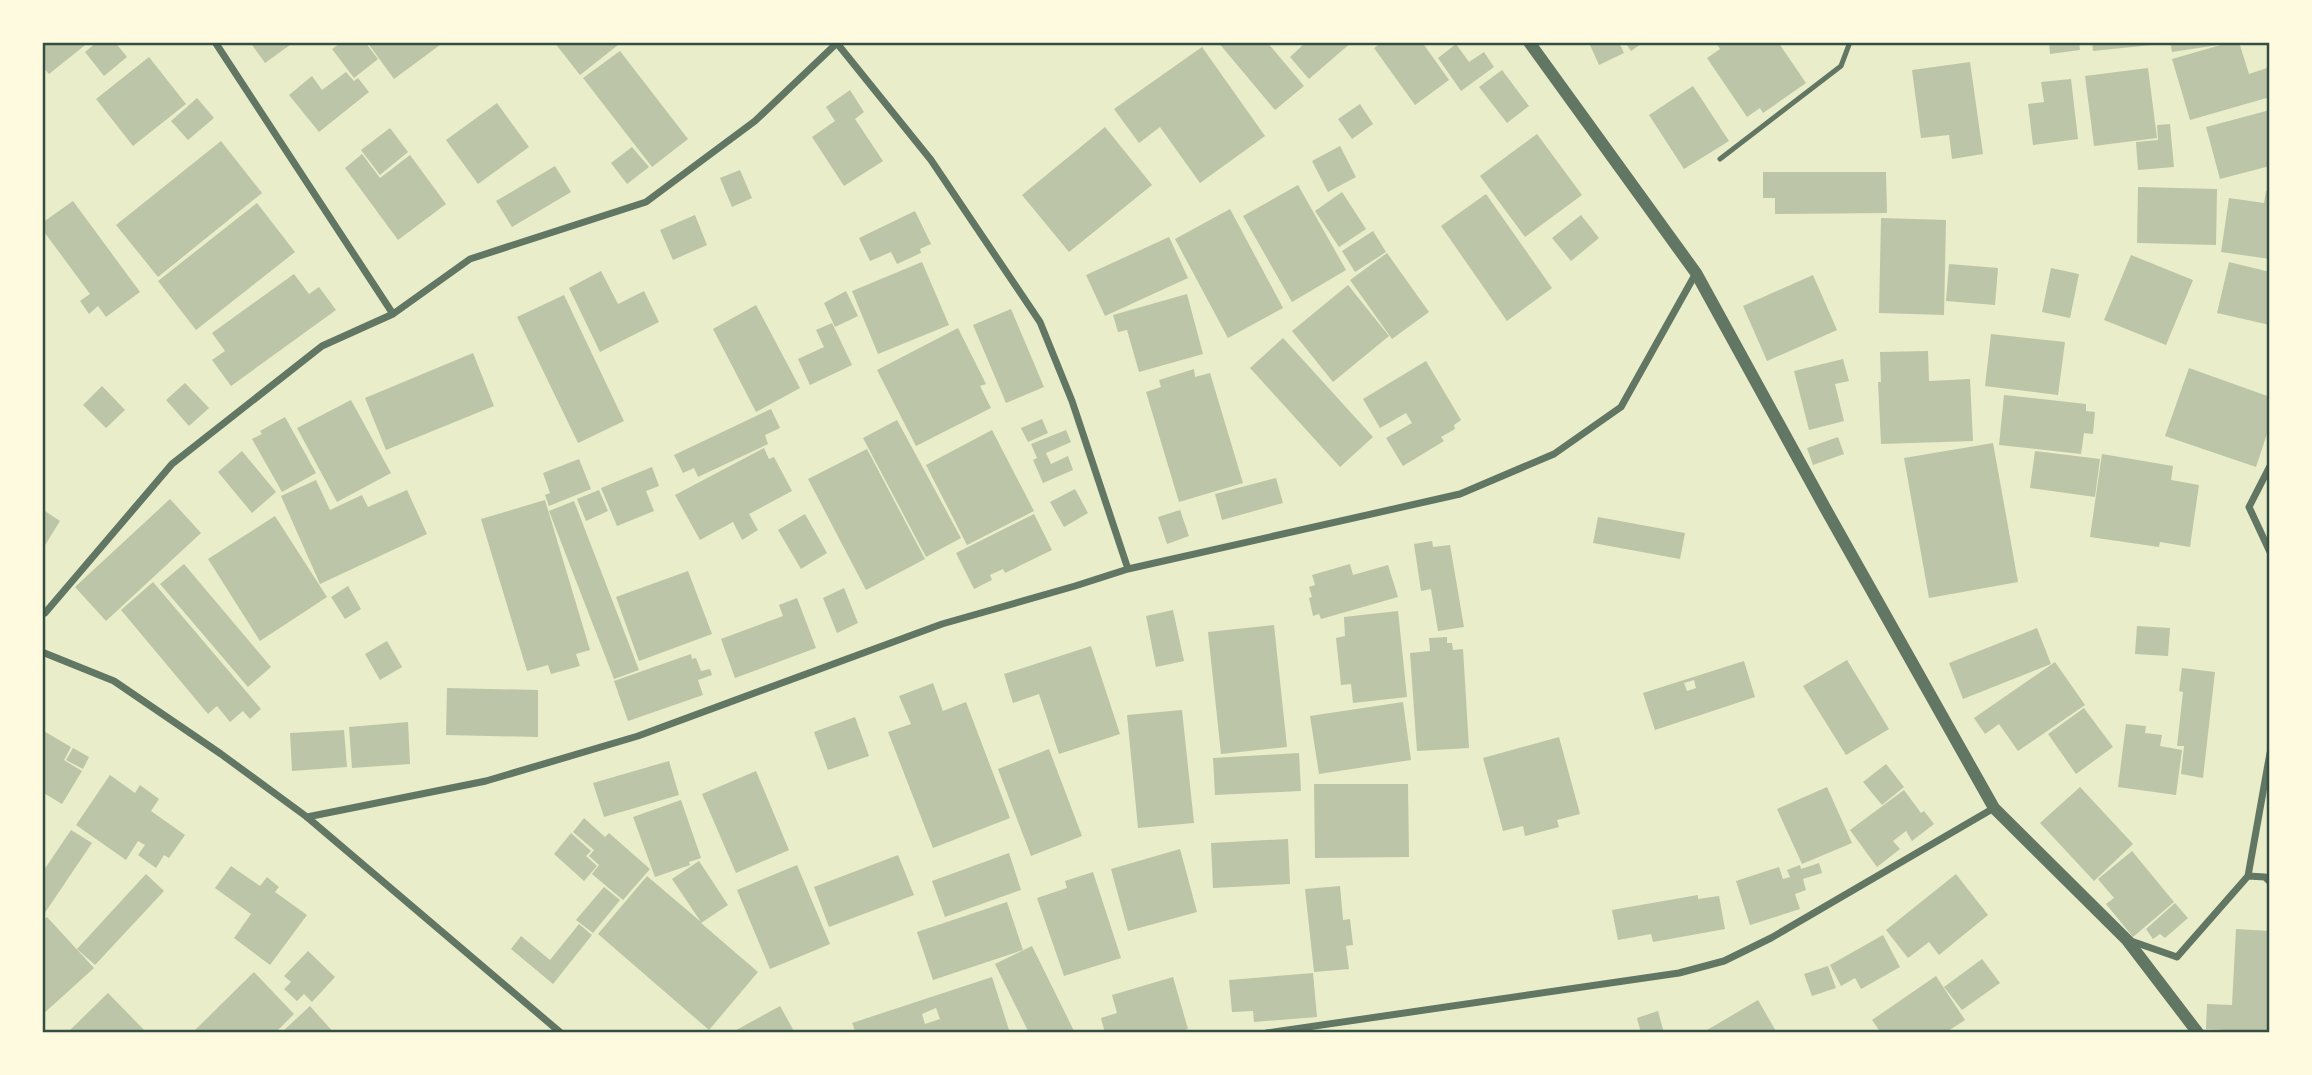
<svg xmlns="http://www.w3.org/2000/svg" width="2312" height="1075" viewBox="0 0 2312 1075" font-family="Roboto,sans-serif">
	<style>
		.building { fill: #bcc5a7; fill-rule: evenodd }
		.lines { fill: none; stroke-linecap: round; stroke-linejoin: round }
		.service { stroke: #617663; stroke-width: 5 }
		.minor { stroke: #617663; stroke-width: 7 }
		.tertiary { stroke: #617663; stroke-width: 12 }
		.neatline { fill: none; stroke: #344e41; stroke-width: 2.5 }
	</style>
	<rect width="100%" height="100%" fill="#e9edc9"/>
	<!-- building -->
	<path class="building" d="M42,42H89L49,74L42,66Z
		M97,42H115L127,57L104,76L85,52Z
		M250,42H294L265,63Z
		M342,42H365L378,59L354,78L332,49Z
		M367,42H444L394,79Z
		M554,42H616L618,45L580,75Z
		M1218,42H1267L1304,86L1275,110Z
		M1306,42H1352L1309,79L1290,57Z
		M1382,42H1422L1449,80L1415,105L1374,48Z
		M1595,42H1619L1624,53L1599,65L1590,45Z
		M1625,42H1644L1631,51Z
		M1715,42H1778L1806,83L1763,113L1760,108L1747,117L1707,58L1720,49Z
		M2049,42H2079L2080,50L2050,54Z
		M2092,42H2161V44L2093,51Z
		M2170,42H2218V45L2172,52Z
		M2231,42H2239L2249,74L2270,67V97L2190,120L2172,59Z
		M1456,44L1469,62L1484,52L1494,67L1461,91L1438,58Z
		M1202,47L1265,136L1200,183L1160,127L1139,143L1114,109Z
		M620,51L688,139L652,167L583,78Z
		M149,57L186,104L133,146L96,99Z
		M1970,62L1983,154L1952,159L1949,135L1921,138L1912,70Z
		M2148,68L2157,138L2094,146L2085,76Z
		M1502,70L1529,106L1507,123L1479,87Z
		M346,72L354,81L358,78L369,92L319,132L289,95L312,76L322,90Z
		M2071,79L2078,139L2033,145L2028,104L2044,102L2041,82Z
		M1693,86L1729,141L1684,169L1649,115Z
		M850,90L864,112L855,119L883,161L844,186L812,137L835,121L826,107Z
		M197,98L214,118L188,140L171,121Z
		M497,103L529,147L478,184L446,140Z
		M1360,104L1373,124L1352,139L1338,119Z
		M2270,110V166L2220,179L2206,127Z
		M2170,124L2174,167L2138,170L2136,142L2158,140L2157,125Z
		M1105,127L1152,185L1069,252L1022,195Z
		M390,128L408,152L380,175L361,150Z
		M1537,134L1582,195L1525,237L1480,176Z
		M221,141L262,193L158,277L116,225Z
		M1340,146L1356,177L1328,192L1312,161Z
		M632,147L649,167L627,184L611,163Z
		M362,154L380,178L410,155L446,204L398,240L345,168Z
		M555,166L571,192L512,227L496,201Z
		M740,170L752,198L732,207L720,178Z
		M1763,172H1886L1887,213L1775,214V198H1763Z
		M1298,185L1346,270L1292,302L1243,216Z
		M2138,187L2217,189L2216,245L2137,243Z
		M2266,191L2270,192V259L2221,252L2229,198L2264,203Z
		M1342,192L1366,229L1339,247L1315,211Z
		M1486,194L1552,288L1507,321L1441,226Z
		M73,201L140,292L106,317L98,306L89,314L80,301L90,294L42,229V223Z
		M257,203L295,252L196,330L158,281Z
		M1230,209L1283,308L1228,338L1175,239Z
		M915,211L931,244L920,249L921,253L897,264L891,252L870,261L859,238Z
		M695,215L707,245L673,260L660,230Z
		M1581,215L1599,238L1571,261L1552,238Z
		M1881,218L1946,220L1944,315L1879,313Z
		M1373,231L1386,252L1355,272L1342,251Z
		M1169,237L1188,278L1105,316L1086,275Z
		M1387,253L1429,312L1392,339L1350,280Z
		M2131,255L2193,280L2166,345L2104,320Z
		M922,262L949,325L878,354L852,291Z
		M2229,262L2270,272V325L2217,313Z
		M1949,264L1998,268L1995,305L1946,301Z
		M2051,268L2079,274L2070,318L2042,312Z
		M601,271L618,304L644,291L659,322L600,352L569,288Z
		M294,274L309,294L319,287L336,310L231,386L212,360L225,351L212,333Z
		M1813,275L1837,330L1767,361L1743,306Z
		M1348,285L1389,336L1333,382L1292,331Z
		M846,291L858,316L835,327L824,303Z
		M1187,294L1203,354L1139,372L1127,330L1118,332L1113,315Z
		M564,295L624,421L578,443L517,317Z
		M756,305L800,388L756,412L713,329Z
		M1011,309L1044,387L1006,403L973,325Z
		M832,323L852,365L810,385L798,359L824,347L816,330Z
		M958,328L986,384L980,386L991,408L916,446L877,370Z
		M1991,334L2065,342L2058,395L1985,386Z
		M1283,338L1373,437L1340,467L1250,368Z
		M1928,351L1929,381L1970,379L1973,441L1881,444L1878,382H1881L1880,352Z
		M473,353L494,406L386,450L365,398Z
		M1843,359L1849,381L1835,384L1844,421L1809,430L1794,371Z
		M1426,361L1461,420L1454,425L1455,429L1441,437L1444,441L1403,466L1386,438L1412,423L1406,413L1380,428L1363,399Z
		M2189,368L2270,397V425L2256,467L2165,436Z
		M1194,369L1195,377L1210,373L1243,483L1179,502L1146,392L1161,387L1159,380Z
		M185,383L209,408L189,426L166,400Z
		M102,386L125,410L106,428L83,405Z
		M2004,395L2086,404V411L2095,412L2093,434L2084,433L2081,454L1999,445Z
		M351,400L391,473L337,502L297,428Z
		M771,409L780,428L765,435L768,444L698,477L694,468L683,473L674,455Z
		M285,417L316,473L282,492L252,439L262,434L260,431Z
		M1042,419L1048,433L1028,442L1021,428Z
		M897,420L961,538L926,557L863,438Z
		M992,430L1034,511L967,545L926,465Z
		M1066,430L1071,442L1046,453L1051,464L1068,456L1073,470L1043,483L1033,460L1037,458L1031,444Z
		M1838,437L1844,454L1813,465L1807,448Z
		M1993,443L2018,582L1929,598L1904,458Z
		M764,448L769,459L774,457L792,491L749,514L758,530L742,540L733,522L700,540L675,495Z
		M867,449L925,559L866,590L808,479Z
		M242,451L276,492L252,513L218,472Z
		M2035,451L2100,459L2095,497L2030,488Z
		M2102,454L2173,466L2171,480L2199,485L2190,547L2160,542L2159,547L2090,537Z
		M579,459L591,489L549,506L545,495L550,493L543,473Z
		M652,467L659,486L646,491L654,511L617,526L601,488Z
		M1276,478L1283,503L1222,520L1215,494Z
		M316,480L330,510L362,495L368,507L407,490L427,534L320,584L281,496Z
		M1075,489L1088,513L1064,527L1050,502Z
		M599,490L608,511L586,521L577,499Z
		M170,499L201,533L106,621L75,587Z
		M545,500L590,650L576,654L580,666L551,674L548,665L527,671L481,519Z
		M574,501L639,670L614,679L549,511Z
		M42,509L60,521L42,550Z
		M1180,510L1189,536L1167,544L1158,517Z
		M805,514L827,553L801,569L778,530Z
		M1034,514L1052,550L1005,573L1003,569L990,575L992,580L974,589L956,553Z
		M275,516L327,597L260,641L208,559Z
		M1598,517L1685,533L1680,559L1593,543Z
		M1432,541L1433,547L1450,545L1464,627L1438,631L1431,589L1421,591L1414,544Z
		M184,564L271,667L248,687L160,584Z
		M1350,564L1353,575L1388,565L1398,597L1321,619L1319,614L1313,616L1309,598L1312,597L1309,587L1315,585L1312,575Z
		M688,571L712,634L639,661L616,597Z
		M153,582L261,709L250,719L243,711L230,722L217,706L208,714L121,610Z
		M348,586L361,609L345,619L331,597Z
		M844,588L858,623L837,633L823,598Z
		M797,598L816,648L735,678L721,639L783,616L779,605Z
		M1173,610L1184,661L1156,667L1146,616Z
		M1398,611L1407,697L1353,703L1351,684L1341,685L1336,638L1345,636L1344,617Z
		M1274,625L1287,747L1221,754L1208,632Z
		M2137,626L2170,628L2168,656L2135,654Z
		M2037,628L2051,664L1963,699L1949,663Z
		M1447,637V643H1452L1453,650L1463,649L1469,748L1417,751L1410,653L1430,651L1429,638Z
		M387,641L402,667L380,680L365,654Z
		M1091,646L1120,734L1059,754L1039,694L1013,703L1004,674Z
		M691,654L692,659L696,658L701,671L710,669L712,675L698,680L703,695L628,721L614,681Z
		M1847,660L1889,729L1846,755L1803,686Z
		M1744,661L1755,697L1655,730L1643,693ZM1694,680L1696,688L1687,691L1684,683Z
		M2055,662L2085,705L2018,751L1999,724L1985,734L1974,718Z
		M2182,668L2215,672L2203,778L2181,774L2184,746H2177L2183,692L2179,691Z
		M933,683L943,711L966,702L1010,818L933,848L888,732L911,724L899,696Z
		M447,688L538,690V737L446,735Z
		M1403,702L1411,760L1319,774L1310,716Z
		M2084,708L2113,747L2076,774L2048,734Z
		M1182,710L1194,823L1138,828L1127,715Z
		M855,717L869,756L828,770L814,732Z
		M408,722L410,764L352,768L349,727Z
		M2126,724L2146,726L2145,733L2162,735L2160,746L2182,750L2176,795L2118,787Z
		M42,730L71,747L64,760L82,771L62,804L42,792Z
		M344,730L347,767L292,771L290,733Z
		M1559,737L1580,814L1557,820L1559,827L1525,836L1523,826L1503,831L1483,758Z
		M73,748L89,757L83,769L66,760Z
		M1049,749L1082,836L1031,856L998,769Z
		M1299,753L1301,791L1215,795L1213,758Z
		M669,761L679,795L604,817L593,783Z
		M1886,764L1904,787L1882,805L1863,782Z
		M756,771L789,850L736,873L702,794Z
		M110,775L135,793L140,785L159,799L151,811L185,835L169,858L164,855L156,868L138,855L145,845L138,841L126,860L76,825Z
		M1314,784H1408L1409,857L1315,858Z
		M1827,787L1852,843L1802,864L1777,809Z
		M2080,787L2133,844L2094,881L2040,823Z
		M1904,790L1921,813L1924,811L1934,824L1912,841L1906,831L1893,841L1900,849L1877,867L1850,830Z
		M681,800L701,858L689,862L690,865L655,877L633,817Z
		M584,818L605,837L609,833L650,869L623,900L592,874L599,865L589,856L594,850L573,832Z
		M71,830L92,843L42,917V873Z
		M571,833L591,851L586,856L597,866L584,881L554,854Z
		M1288,839L1290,884L1213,888L1211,843Z
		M1180,849L1197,912L1128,931L1111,869Z
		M2132,851L2174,902L2133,937L2106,904L2114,898L2098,879Z
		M1009,853L1021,890L945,917L932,881Z
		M898,855L914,895L829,927L814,887Z
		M699,861L728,905L701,923L758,972L709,1030L598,934L647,876L701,922L672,879Z
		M1819,863L1822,873L1803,879L1806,890L1795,894L1800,909L1750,925L1736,881L1779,867L1783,879L1790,877L1787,870L1800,865L1801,869Z
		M797,865L830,944L770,969L737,890Z
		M231,866L260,886L267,877L279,887L275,892L307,915L270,965L234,938L251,914L215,888Z
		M1093,872L1121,958L1064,976L1037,898L1067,888L1065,881Z
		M146,874L164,891L95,965L77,949Z
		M1956,874L1988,915L1939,955L1929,942L1908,958L1886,930Z
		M1340,886L1343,920L1350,919L1353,945L1346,946L1349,969L1314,972L1305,889Z
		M604,887L620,900L593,933L576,920Z
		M1698,895V899L1719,896L1725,929L1653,942L1651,934L1618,940L1612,910Z
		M1007,902L1023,950L933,980L917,932Z
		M2175,903L2188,918L2165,938L2160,934L2153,939L2146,929Z
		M47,917L94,968L42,1015V922Z
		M579,924L592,935L553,984L511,949L521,936L550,960Z
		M2236,929L2270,931V1032L2206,1029L2207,1004L2232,1005Z
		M1883,935L1900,967L1861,989L1855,978L1841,986L1830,965Z
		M1032,946L1075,1033H1029L995,964Z
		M308,951L335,977L312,1002L304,994L297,1001L284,989L291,982L284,976Z
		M1982,959L2000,983L1962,1010L1944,987Z
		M1828,966L1836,988L1812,996L1804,974Z
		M254,972L294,1014L275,1033H192Z
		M1313,973L1317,1017L1254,1022L1253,1011L1232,1012L1229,980Z
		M1936,976L1965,1020L1945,1033H1881L1872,1020Z
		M992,977L1010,1033H856L852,1023ZM936,1008L940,1019L925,1024L922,1014Z
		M1173,977L1188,1029L1175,1033H1105L1101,1018L1117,1013L1112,995Z
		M108,993L147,1033H67Z
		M1758,1000L1777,1033H1702Z
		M310,1006L334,1033H281Z
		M780,1006L795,1033H731Z
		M1658,1011L1664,1033H1641L1637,1018Z"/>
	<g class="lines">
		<!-- service -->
		<path class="service" d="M1720,159L1841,66L1850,42"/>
		<!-- minor -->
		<path class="minor" d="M215,42L393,314
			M836,42L931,160L1040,322L1072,401L1128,569
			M2270,466L2249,507L2270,552
			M45,613L172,464L322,346L393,314L470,259L646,202L755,121L837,43
			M42,652L114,681L221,754L307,817L561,1033
			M2270,753L2248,876L2265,877L2270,882
			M307,817L486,781L638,736L942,624L1075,586L1128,569L1460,494L1554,454L1621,407L1696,273
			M2131,941L2177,957L2248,876
			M1267,1033L1679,973L1724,961L1771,938L1994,808"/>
		<!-- tertiary -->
		<path class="tertiary" d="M1529,42L1696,273L1824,506L1994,808L2127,940L2198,1033"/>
	</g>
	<!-- border -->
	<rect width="2312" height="1075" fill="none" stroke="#fefae0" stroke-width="88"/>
	<rect x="44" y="44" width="2224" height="987" class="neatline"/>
</svg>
